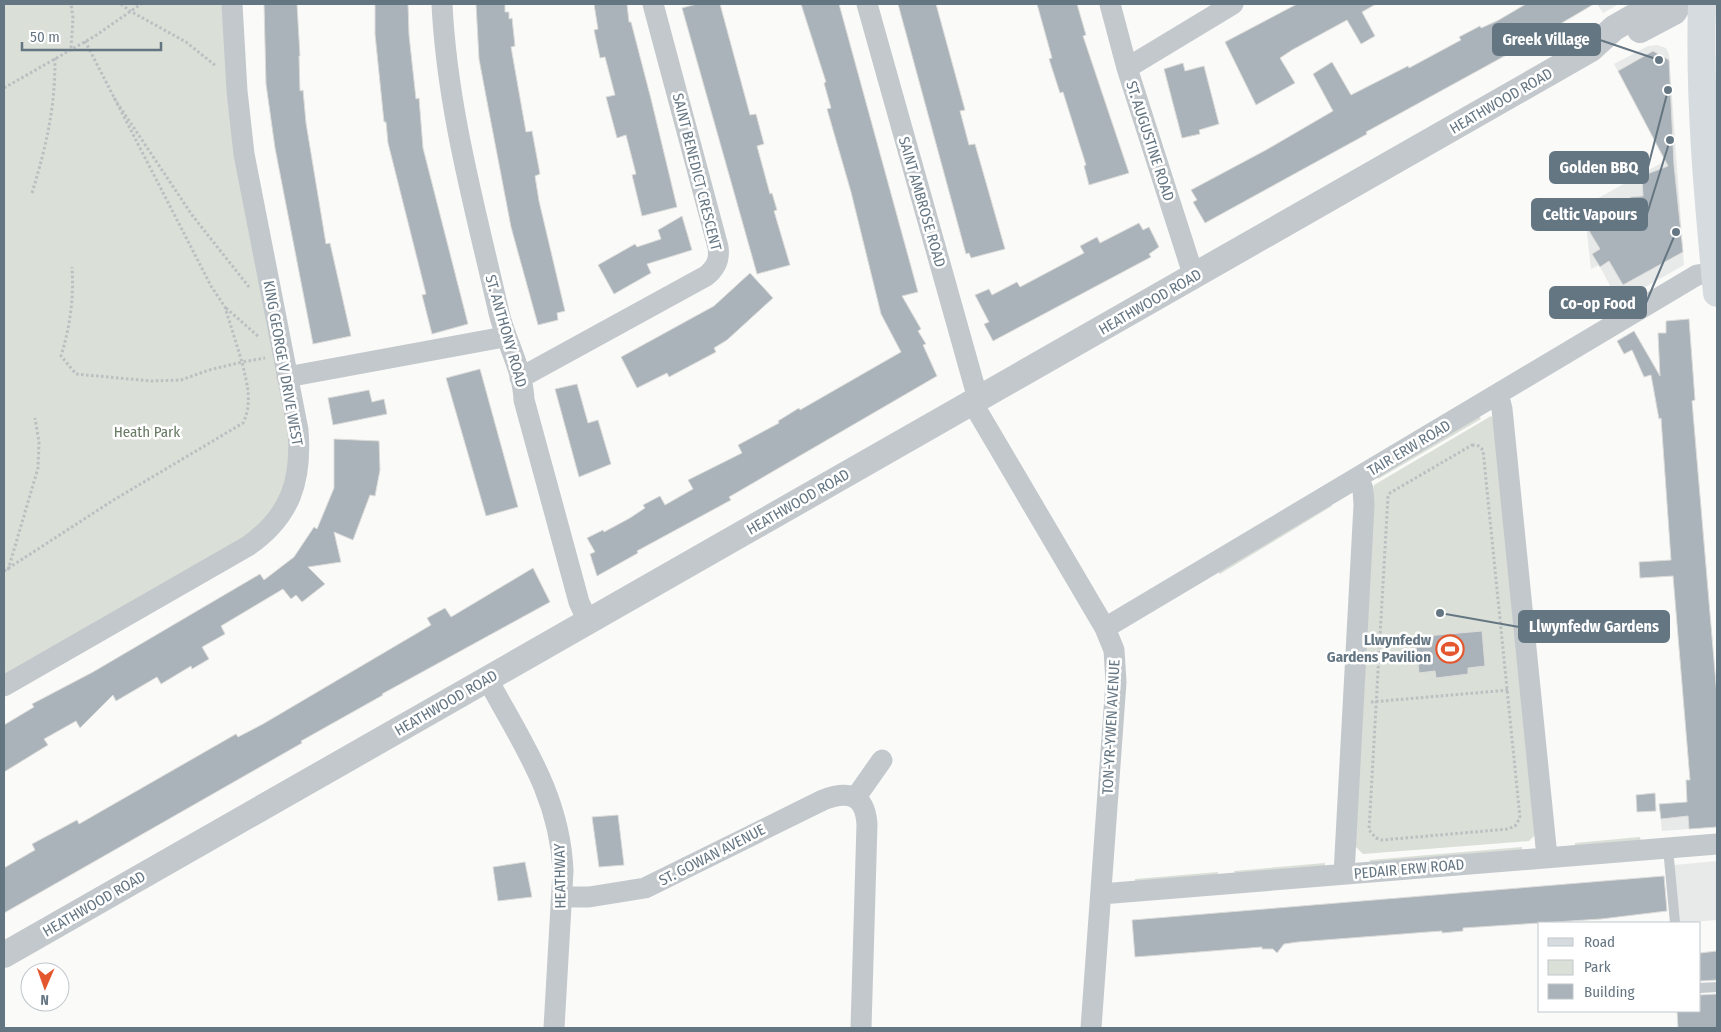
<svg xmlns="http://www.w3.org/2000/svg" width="1721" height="1032" viewBox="0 0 1721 1032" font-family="'Fira Sans Condensed',sans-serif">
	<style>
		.built { fill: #e8e9e9 }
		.green { fill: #dadfd7 }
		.building { fill: #aab3b9; stroke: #dcdcda }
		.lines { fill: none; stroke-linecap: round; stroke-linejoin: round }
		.path { stroke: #bbbfc2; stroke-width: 3; stroke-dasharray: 2.5 2.5; stroke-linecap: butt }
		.service { stroke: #c3c8cc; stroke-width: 10 }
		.minor { stroke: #c3c8cc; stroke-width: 21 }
		.tertiary { stroke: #c3c8cc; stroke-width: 26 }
		.primary { stroke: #d6dbdf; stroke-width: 28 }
		.labels { text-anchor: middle; stroke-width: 5; stroke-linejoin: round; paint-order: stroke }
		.street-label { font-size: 15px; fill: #657683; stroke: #fff }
		.park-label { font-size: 15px; fill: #687a64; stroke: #fff }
		.poi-label { font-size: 15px; font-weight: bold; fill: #657683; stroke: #fff; text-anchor: end }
		.leader { fill: none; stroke: #657683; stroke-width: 2 }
		.callout-dot { fill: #657683; stroke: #fff; stroke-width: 2 }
		.callout { fill: #657683; stroke: #657683; stroke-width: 2 }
		.callout-label { font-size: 16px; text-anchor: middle; font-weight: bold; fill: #fff }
	</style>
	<rect width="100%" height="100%" fill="#fafaf8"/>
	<!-- built -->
	<path class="built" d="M1597,4H1619L1603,13Z
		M1657,45L1666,48L1669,54L1684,265L1619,302L1599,265L1591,269L1584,206L1665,161L1614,64L1648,46Z
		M1717,799V827L1662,831L1659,804Z
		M1717,861V920L1679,923L1674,865Z"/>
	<!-- green -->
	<path class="green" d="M4,4H227L294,463L267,525L4,680Z
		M1478,415L1481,419L1378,479L1376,475Z
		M1491,416L1495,420L1536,834L1529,841L1363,854L1354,845L1374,485Z
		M1331,504L1332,506L1220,574L1218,572Z
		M1640,837L1641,842L1575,848V843Z
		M1522,847V852L1371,865L1370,860Z
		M1325,863V866L1235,874L1234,871Z
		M1218,872V875L1135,882V879Z"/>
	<!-- building -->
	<path class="building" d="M264,4H297L300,56H299L300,91L303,90L306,123L326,244L330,243L351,336L313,344L275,148L266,84Z
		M375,4H408L409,35L416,99L419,98L423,148L468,324L432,334L422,295L426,294L388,143L386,122H384L375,34Z
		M476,4H505V12H509V19L512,18L515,46L511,47L526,132L532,131L540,174L535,176L539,201L565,311L557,313L558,320L538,325L511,227L489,112L479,59Z
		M594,4H627L629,22H631L651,99L677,207L642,216L632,175L636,174L626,135L617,138L606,97L615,95L605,57L600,58L594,30L598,29Z
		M697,4H720L750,115L756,114L764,144L757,146L770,194L772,193L777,210L774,211L790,265L757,274L682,8Z
		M801,4H839L918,292L902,296L921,329L918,331L926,344L923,345L937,376L729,497L731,500L637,551L638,553L597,576L590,554L595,552L587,538L603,530L604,532L630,518L645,508L643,505L660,496L665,505L693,489L688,480L742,453L738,445L779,423L778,421L799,408L800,410L901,352L881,314L851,192L827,109L831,108L824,83L826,82Z
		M898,4H936L965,110L960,111L969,145L975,144L1005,249L971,258L969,253L966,254Z
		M1037,4H1077L1086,35L1083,36L1129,173L1089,185L1084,166L1086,165L1063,92L1060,93L1049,59L1052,58Z
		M1297,4H1376L1362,12L1375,36L1361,44L1347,20L1292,50L1280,58L1295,83L1256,105L1225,42Z
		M1526,4H1594L1521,47L1366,132L1367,134L1205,223L1193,202L1197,200L1191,190L1266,150L1333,111L1313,74L1332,62L1351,95L1408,66L1409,68L1461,40L1459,37L1480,26L1481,28L1497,21Z
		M1653,51L1669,60L1674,165L1683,252L1623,285L1609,261L1600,267L1592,254L1600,249L1586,226L1631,197L1643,196L1642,176L1668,166L1618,71Z
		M1183,63L1185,71L1204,66L1219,124L1199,130L1200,134L1182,138L1164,69Z
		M682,216L692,250L647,264L651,273L614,294L598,265L635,244L637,247L661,239L658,230Z
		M1139,223L1143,230L1149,227L1159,247L1149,254L1151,257L993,341L984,324L989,322L975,295L989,289L992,295L1017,282L1020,287L1084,253L1080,246L1097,237L1100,243Z
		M750,273L773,298L727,340L714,348L716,352L669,377L667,373L637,388L621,357L714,306Z
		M1689,319L1695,400L1692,401L1717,696V827L1689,829L1688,816L1661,819L1659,804L1687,802L1686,780H1690L1673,576L1640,578L1639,562L1671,560L1661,418L1659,419L1651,375L1644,377L1632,350L1624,354L1617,341L1634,331L1660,376L1658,333H1666V321Z
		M480,369L518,507L486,516L446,378Z
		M577,384L588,423L598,420L611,464L579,477L555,389Z
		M369,390L372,402L384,399L387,414L333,425L328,398Z
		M334,439L379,441L380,470L375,496L370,495L353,540L334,532L341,562L308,567L325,584L302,602L296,595L291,599L283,589L221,626L225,634L202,647L209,659L192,669L191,666L161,684L157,677L116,701L113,695L80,728L76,721L44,739L48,745L4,772V725L34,707L32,704L93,672L260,574L264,580L294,557L314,527L317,529L334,488Z
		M533,568L550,602L382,694L383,695L301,741L302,743L239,779L4,913V868L35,850L32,844L77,820L79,824L236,734L238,737L263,724L431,625L427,618L445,608L451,617Z
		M1482,631L1485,666L1468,668V674L1436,678L1435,671L1419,673L1415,637Z
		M1655,793L1656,811L1637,812L1636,795Z
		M618,815L624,865L599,867L592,817Z
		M525,862L532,897L498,901L493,867Z
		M1664,876L1667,911L1601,919L1463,928V931L1442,933V931L1428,932L1298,942L1284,944L1277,953L1273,949H1262V947L1135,957L1132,920Z
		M1717,951V980L1700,981V953Z
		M1717,994V1028H1678L1677,1011H1700V995Z"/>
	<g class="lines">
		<!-- path -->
		<path class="path" d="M121,4L130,11L186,42L216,66
			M85,41L211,286L225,307L242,362L265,358
			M71,48L73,18L71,4
			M4,88L95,36L141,4
			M114,98L192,215L249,287
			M32,193C47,143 55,109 55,58
			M226,308L259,337
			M1472,445L1479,446L1483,450L1520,818L1515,826L1508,829L1382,840L1376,838L1369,830L1388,496L1390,493Z
			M8,570L38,468L39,442L35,418
			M4,571L112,501L243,423C253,402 247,384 242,362L209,370L181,380L151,381L76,374L61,356C70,327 74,298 72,267
			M1371,702L1509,690"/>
		<!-- service -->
		<path class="service" d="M1668,848L1675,923
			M1700,988L1717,987"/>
		<!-- minor -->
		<path class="minor" d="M442,4C447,109 476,211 499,313C506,342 523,370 524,400L579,602L588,622
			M867,4L978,399
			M1110,4L1127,68L1194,277
			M1127,68L1233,4
			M287,377L504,337
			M520,378L706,276C716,268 720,260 718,247L653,4
			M1498,394L1502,409L1547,857
			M972,402L1105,628L1114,650L1116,682L1091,1028
			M1105,628L1697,275L1715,272
			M488,680C522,743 560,796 563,871L554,1028
			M4,686L248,546C291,516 302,480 298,430L244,154L237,91L232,4
			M856,797L882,760
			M1344,874L1364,505L1363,489L1358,478
			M1101,894L1717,844
			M562,897H589L645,888L823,800C849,790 865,795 867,824L861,1028"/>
		<!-- tertiary -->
		<path class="tertiary" d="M1640,30L1674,12L1679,4
			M4,955L1591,49L1614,28L1656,4"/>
		<!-- primary -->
		<path class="primary" d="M1702,4C1699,100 1708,198 1717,293"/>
	</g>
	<!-- icons -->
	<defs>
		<g id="stadium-ring" transform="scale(1.4375)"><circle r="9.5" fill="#fff" stroke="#e4572e" stroke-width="1.5"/><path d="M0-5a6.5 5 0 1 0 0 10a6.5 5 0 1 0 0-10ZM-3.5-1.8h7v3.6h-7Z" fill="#e4572e"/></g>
	</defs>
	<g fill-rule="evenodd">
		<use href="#stadium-ring" x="1450" y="649"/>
	</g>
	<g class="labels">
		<!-- street labels -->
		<g class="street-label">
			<text transform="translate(1501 101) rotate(-30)" y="5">HEATHWOOD ROAD</text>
			<text transform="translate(1150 141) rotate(72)" y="5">ST. AUGUSTINE ROAD</text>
			<text transform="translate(697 172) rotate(76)" y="5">SAINT BENEDICT CRESCENT</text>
			<text transform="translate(922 202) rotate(74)" y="5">SAINT AMBROSE ROAD</text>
			<text transform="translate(1150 302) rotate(-30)" y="5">HEATHWOOD ROAD</text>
			<text transform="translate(506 331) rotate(74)" y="5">ST. ANTHONY ROAD</text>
			<text transform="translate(283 363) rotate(80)" y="5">KING GEORGE V DRIVE WEST</text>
			<text transform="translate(1409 448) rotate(-31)" y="5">TAIR ERW ROAD</text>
			<text transform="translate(798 502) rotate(-30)" y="5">HEATHWOOD ROAD</text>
			<text transform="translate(446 703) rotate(-30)" y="5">HEATHWOOD ROAD</text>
			<text transform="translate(1111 727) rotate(-87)" y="5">TON-YR-YWEN AVENUE</text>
			<text transform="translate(712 855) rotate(-27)" y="5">ST. GOWAN AVENUE</text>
			<text transform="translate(1409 869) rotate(-5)" y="5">PEDAIR ERW ROAD</text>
			<text transform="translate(560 876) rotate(-91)" y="5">HEATHWAY</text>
			<text transform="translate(94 904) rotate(-30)" y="5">HEATHWOOD ROAD</text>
		</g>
		<!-- park labels -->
		<g class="park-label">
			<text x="147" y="437">Heath Park</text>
		</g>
		<!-- poi labels -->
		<g class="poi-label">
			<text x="1431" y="645">Llwynfedw<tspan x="1431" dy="17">Gardens Pavilion</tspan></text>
		</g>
	</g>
	<!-- callouts -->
	<path class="leader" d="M1659 60L1600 40M1668 90L1648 167M1670 140L1647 214M1676 232L1646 303M1440 613L1519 627"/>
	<g class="callout-dot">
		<circle cx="1659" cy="60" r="5"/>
		<circle cx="1668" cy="90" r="5"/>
		<circle cx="1670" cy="140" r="5"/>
		<circle cx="1676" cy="232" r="5"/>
		<circle cx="1440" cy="613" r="5"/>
	</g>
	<g class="callout">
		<rect x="1493" y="24" width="107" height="31" rx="5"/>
		<rect x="1550" y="152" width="98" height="31" rx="5"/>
		<rect x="1532" y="199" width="115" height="31" rx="5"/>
		<rect x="1550" y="287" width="96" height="31" rx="5"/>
		<rect x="1519" y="611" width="150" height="31" rx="5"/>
	</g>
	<g class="callout-label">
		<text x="1546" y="45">Greek Village</text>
		<text x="1599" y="173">Golden BBQ</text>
		<text x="1590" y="220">Celtic Vapours</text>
		<text x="1598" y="309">Co-op Food</text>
		<text x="1594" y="632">Llwynfedw Gardens</text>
	</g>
	<!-- border -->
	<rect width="1721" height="1032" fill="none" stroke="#657683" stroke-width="10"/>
	<!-- legend -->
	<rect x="1538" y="922" width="162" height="90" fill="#ffffff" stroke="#c1c8cd"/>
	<rect x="1548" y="938" width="25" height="8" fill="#d6dbdf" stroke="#c1c8cd"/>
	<text x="1584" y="947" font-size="15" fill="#657683">Road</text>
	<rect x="1548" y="960" width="25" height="15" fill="#dadfd7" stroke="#c1c8cd"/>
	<text x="1584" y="972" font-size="15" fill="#657683">Park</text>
	<rect x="1548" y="984" width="25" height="15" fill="#aab3b9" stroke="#c1c8cd"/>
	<text x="1584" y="997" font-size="15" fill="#657683">Building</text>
	<!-- north arrow -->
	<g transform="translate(45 987) rotate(182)"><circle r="24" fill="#ffffff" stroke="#c1c8cd"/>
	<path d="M0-4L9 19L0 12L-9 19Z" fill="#e4572e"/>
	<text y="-8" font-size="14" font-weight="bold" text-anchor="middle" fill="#657683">N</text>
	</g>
	<!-- scale -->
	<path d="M22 42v8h139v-8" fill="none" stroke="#657683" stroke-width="2.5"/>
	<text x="30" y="42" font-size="15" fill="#657683" stroke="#ffffff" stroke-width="4" paint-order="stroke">50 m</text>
</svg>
